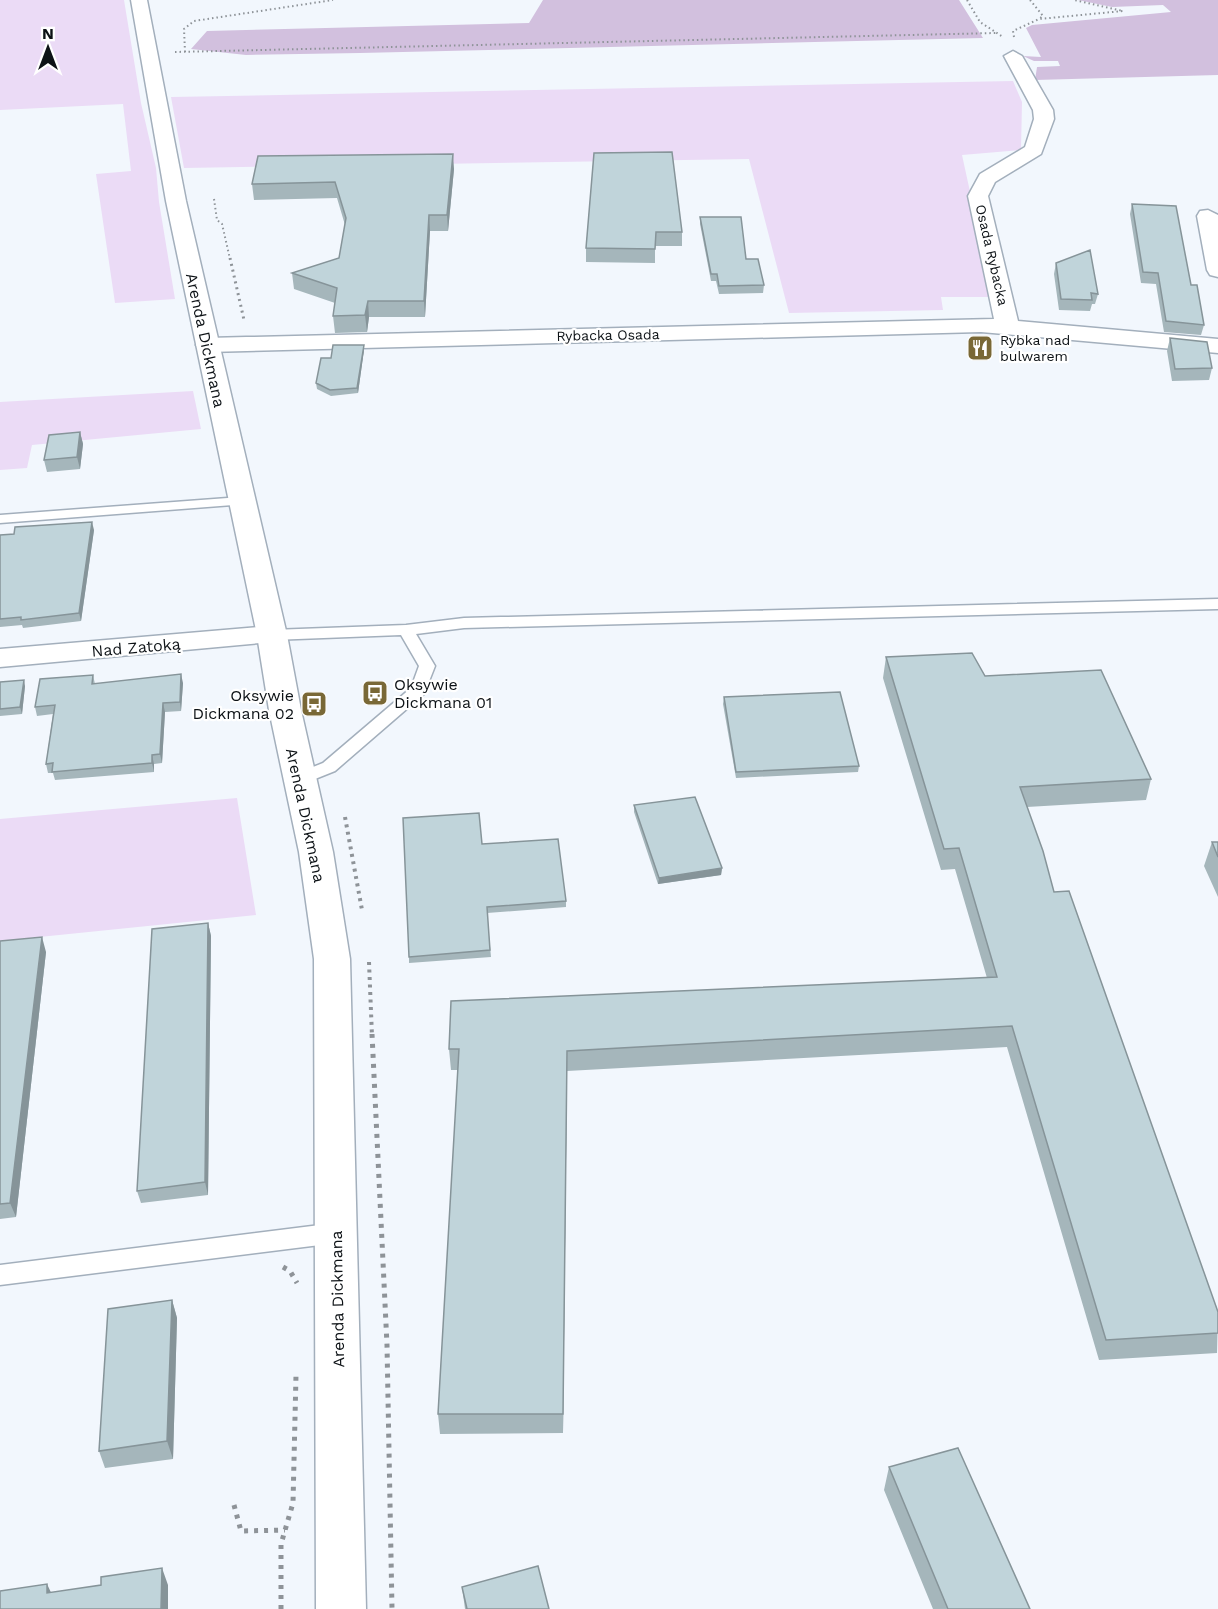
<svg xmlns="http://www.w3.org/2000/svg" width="1218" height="1609" viewBox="0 0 1218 1609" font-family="'Work Sans',sans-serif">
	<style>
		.green { fill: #ebdbf6 }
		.forest { fill: #d2c0de }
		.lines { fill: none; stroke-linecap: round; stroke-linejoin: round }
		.service-casing { stroke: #a3afbc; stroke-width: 3 }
		.minor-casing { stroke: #a3afbc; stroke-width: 3 }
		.tertiary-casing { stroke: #a3afbc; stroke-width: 3 }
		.path-far3 { stroke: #8e9398; stroke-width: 2; stroke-dasharray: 1.5 3; stroke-linecap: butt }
		.path-far2 { stroke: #8e9398; stroke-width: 3; stroke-dasharray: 2 4; stroke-linecap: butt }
		.path-far1 { stroke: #8e9398; stroke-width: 4; stroke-dasharray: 3 4.5; stroke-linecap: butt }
		.path { stroke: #8e9398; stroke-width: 5; stroke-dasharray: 4 6; stroke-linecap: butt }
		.service { fill: #fff; fill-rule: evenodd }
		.minor { fill: #fff; fill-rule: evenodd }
		.tertiary { fill: #fff; fill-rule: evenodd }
		.wall { fill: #a5b6bb }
		.shaded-wall { fill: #869499 }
		.building { fill: #c0d4da; stroke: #869499; stroke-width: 1.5 }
		.labels { text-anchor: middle; stroke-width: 4.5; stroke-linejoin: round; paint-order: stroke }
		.far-street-label { font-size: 14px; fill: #0d1216; stroke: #fff }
		.far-poi-label { font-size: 14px; fill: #0d1216; stroke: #fff; text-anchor: start }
		.street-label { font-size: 16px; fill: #0d1216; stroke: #fff }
		.poi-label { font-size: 16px; fill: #0d1216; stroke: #fff; text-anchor: start }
	</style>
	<rect width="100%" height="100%" fill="#f2f7fd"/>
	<!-- green -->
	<path class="green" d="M0,0H124L141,103L156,168L159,202L175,299L115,303L96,174L131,171L123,104L0,110Z
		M1013,81L1022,102L1021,150L962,155L993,297H941L943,310L789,313L749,159L184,168L171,97Z
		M193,391L201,429L32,445L27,468L0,470V402Z
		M237,798L256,915L0,941V819Z"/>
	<!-- forest -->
	<path class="forest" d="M543,0H959L983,38L360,53L246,55L191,49L207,31L529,23Z
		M1078,0H1218V75L1035,80L1037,67L1060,66L1058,61H1034L1023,56L1041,57L1026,28L1032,25L1171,12L1163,5L1112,7Z"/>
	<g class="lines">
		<!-- service casing -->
		<g class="service-casing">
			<path id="service" d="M241,497L246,498L248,501L246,504L0,523V515Z
				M1218,599V609L464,628L416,634L435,666L424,694L335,771L305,783H293L290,779L293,775L323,763L411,688L419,666L401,635L272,640L264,635L272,630L406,625L464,618Z
				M336,1223L344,1226L347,1233L344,1240L336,1243L0,1285V1265Z"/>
		</g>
		<!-- minor casing -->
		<g class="minor-casing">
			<path id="minor" d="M1013,51L1022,56L1053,110L1054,119L1041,154L995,182L988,196L1018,321L1218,339V353L981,332L208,352L200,350L196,345L200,340L208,338L994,319L968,196L980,174L1025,147L1034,119L1033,110L1004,56Z
				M1208,210L1218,215V277L1210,275L1207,270L1197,216L1200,211Z
				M272,626L282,629L287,635L282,641L0,667V649Z"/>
		</g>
		<!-- tertiary casing -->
		<g class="tertiary-casing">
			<path id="tertiary" d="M131,0H147L186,201L287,635L301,710L333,852L350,959L366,1609H316L314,959L299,852L269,710L257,635L166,201Z"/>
		</g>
		<!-- path-far3 -->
		<path class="path-far3" d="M967,0L980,22L1003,37
			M1030,0L1043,16L1039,19
			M1014,37L1013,31L1039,19L1123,11L1074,0
			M175,52L996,33
			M185,52L184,29L194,21L333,0
			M214,199L217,220L222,224L230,259"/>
		<!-- path-far2 -->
		<path class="path-far2" d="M230,258L244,320"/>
		<!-- path-far1 -->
		<path class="path-far1" d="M345,817L362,910
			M369,962L372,1036"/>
		<!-- path -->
		<path class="path" d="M372,1034L387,1345L392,1609
			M283,1267L290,1271L297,1283
			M234,1505L241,1531L285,1530
			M281,1609V1544L293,1503L296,1375"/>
		<!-- service -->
		<use href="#service" class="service"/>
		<!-- minor -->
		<use href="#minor" class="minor"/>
		<!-- tertiary -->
		<use href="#tertiary" class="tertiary"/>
	</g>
	<!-- wall -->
	<path class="wall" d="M594,153L682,232V246H655V263L586,262V248Z
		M454,169L448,231H430L425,317H369L367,332L335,333L333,316L335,303L294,289L292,273L339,258L345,225L337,198L254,200L252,184Z
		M1132,204L1191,285L1204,325L1201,335L1164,332L1156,284L1141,283L1130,214Z
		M700,217L746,259L764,285L763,293L719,294L716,281H711L700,224Z
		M1056,263L1098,294L1095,304H1092L1090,311L1059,310L1054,274Z
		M1170,338L1212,368L1209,380L1172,381L1167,351Z
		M364,345V350L358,393L331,396L317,389L316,383L331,358Z
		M80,432L83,444L80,469L47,472L44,460Z
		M94,530L81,621L23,628L22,625L0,627V535Z
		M886,657L985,676L1151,779L1146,800L1027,807L1054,892L1218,1312L1217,1353L1099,1360L1007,1047L567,1071L563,1433L440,1434L438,1414L458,1070H451L449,1049L987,978L955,869L941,870L883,678Z
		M93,675L95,684L183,683L181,711L165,712L162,763L154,764V772L55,780L53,773H48L46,764L53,714L37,716L35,707Z
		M0,682L25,686L22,714L0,716Z
		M724,697L859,766L858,772L736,778L723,704Z
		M634,805L722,868L721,875L658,884L634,812Z
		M1212,842H1218V897L1204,866Z
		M482,844L566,901V907L487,913L491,957L409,963V957Z
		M208,923L211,936L208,1195L141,1203L137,1191Z
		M0,941L46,952L16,1217L0,1219Z
		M172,1300L177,1318L173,1459L105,1468L99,1451Z
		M889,1467L1030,1609H933L884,1490Z
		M462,1587L549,1609H465Z"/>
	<!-- shaded-wall -->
	<path class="shaded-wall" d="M453,154L454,169L448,231L447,215Z
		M429,215L430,231L425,317L424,301Z
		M368,301L369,317L367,332L365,315Z
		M364,345V350L358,393L357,388Z
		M80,432L83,444L80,469L77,457Z
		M92,522L94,530L81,621L79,613Z
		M181,674L183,683L181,711L180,702Z
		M24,680L25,686L22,714L20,707Z
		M163,703L165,712L162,763L160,754Z
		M152,755L154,764V772L152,763Z
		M722,868L721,875L658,884L659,878Z
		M208,923L211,936L208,1195L205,1182Z
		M42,937L46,952L16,1217L10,1203Z
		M567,1051V1071L563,1433V1414Z
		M172,1300L177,1318L173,1459L167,1441Z
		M162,1568L168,1585V1609H161Z
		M47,1584L55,1601L47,1593Z"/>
	<!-- building -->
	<path class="building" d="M672,152L682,232H656L655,249L586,248L594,153Z
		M453,154L447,215H429L424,301H368L365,315L333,316L337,288L292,273L339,258L346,218L335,182L252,184L258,156Z
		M1132,204L1176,206L1191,285H1197L1204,325L1166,321L1158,273L1143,272Z
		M700,217H741L746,259H758L764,285L719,286L717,274H711Z
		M1090,250L1098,294L1091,293L1092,300L1061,299L1056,263Z
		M1170,338L1207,342L1212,368L1175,369Z
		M333,345H364L357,388L330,390L316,383L321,358H331Z
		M80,432L77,457L44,460L49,435Z
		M92,522L79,613L21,620V617L0,619V535L14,534L15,527Z
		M972,653L985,676L1101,670L1151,779L1020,787L1043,851L1054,892L1069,891L1218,1312V1333L1106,1340L1012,1026L567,1051L563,1414H438L459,1049H449L451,1001L997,977L959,848L944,849L886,657Z
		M181,674L180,702L163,703L160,754L152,755V763L52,772L53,763L46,764L55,705L35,707L40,679L93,675L92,684Z
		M24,680L20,707L0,709V682Z
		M840,692L859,766L736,772L724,697Z
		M695,797L722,868L659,878L634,805Z
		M479,813L482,844L558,839L566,901L487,907L490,950L409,957L403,818Z
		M1212,842H1218V857Z
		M208,923L205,1182L137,1191L152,929Z
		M42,937L10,1203L0,1204V941Z
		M172,1300L167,1441L99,1451L108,1309Z
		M958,1448L1030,1609H948L889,1467Z
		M538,1566L549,1609H467L462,1587Z
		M162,1568L161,1609H0V1591L47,1584V1593L101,1585V1577Z"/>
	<!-- icons -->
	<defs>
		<g id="restaurant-square" transform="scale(1.35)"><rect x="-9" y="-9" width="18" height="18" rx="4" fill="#796836" stroke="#fff"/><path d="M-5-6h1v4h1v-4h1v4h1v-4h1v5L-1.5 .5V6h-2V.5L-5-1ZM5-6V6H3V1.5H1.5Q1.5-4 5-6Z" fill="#fff"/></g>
		<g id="bus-square" transform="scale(1.35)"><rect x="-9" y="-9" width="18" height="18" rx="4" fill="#796836" stroke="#fff"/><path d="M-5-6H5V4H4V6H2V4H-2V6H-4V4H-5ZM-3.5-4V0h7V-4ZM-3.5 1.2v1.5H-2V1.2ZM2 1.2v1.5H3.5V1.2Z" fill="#fff"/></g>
	</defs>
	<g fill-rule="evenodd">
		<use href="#restaurant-square" x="980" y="348"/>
		<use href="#bus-square" x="375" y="693"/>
		<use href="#bus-square" x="314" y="704"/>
	</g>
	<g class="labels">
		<!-- far-street labels -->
		<g class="far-street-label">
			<text transform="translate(992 255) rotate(77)" y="5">Osada Rybacka</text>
			<text transform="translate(608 335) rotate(-1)" y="5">Rybacka Osada</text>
		</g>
		<!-- far-poi labels -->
		<g class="far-poi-label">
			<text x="1000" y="345">Rybka nad<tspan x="1000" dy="16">bulwarem</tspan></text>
		</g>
		<!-- street labels -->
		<g class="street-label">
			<text transform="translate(206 340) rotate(78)" y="6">Arenda Dickmana</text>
			<text transform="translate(136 647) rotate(-5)" y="6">Nad Zatoką</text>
			<text transform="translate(306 815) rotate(78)" y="6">Arenda Dickmana</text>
			<text transform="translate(337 1299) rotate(-91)" y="6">Arenda Dickmana</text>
		</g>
		<!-- poi labels -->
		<g class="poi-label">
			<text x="394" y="690">Oksywie<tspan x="394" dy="18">Dickmana 01</tspan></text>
			<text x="294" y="701" text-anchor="end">Oksywie<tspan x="294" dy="18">Dickmana 02</tspan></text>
		</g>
	</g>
	<!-- north arrow -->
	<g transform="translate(48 48)" stroke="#ffffff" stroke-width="4.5" paint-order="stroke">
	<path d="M0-4.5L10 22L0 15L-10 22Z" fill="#0d1216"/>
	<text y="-9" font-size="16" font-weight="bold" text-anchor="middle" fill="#0d1216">N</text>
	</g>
</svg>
